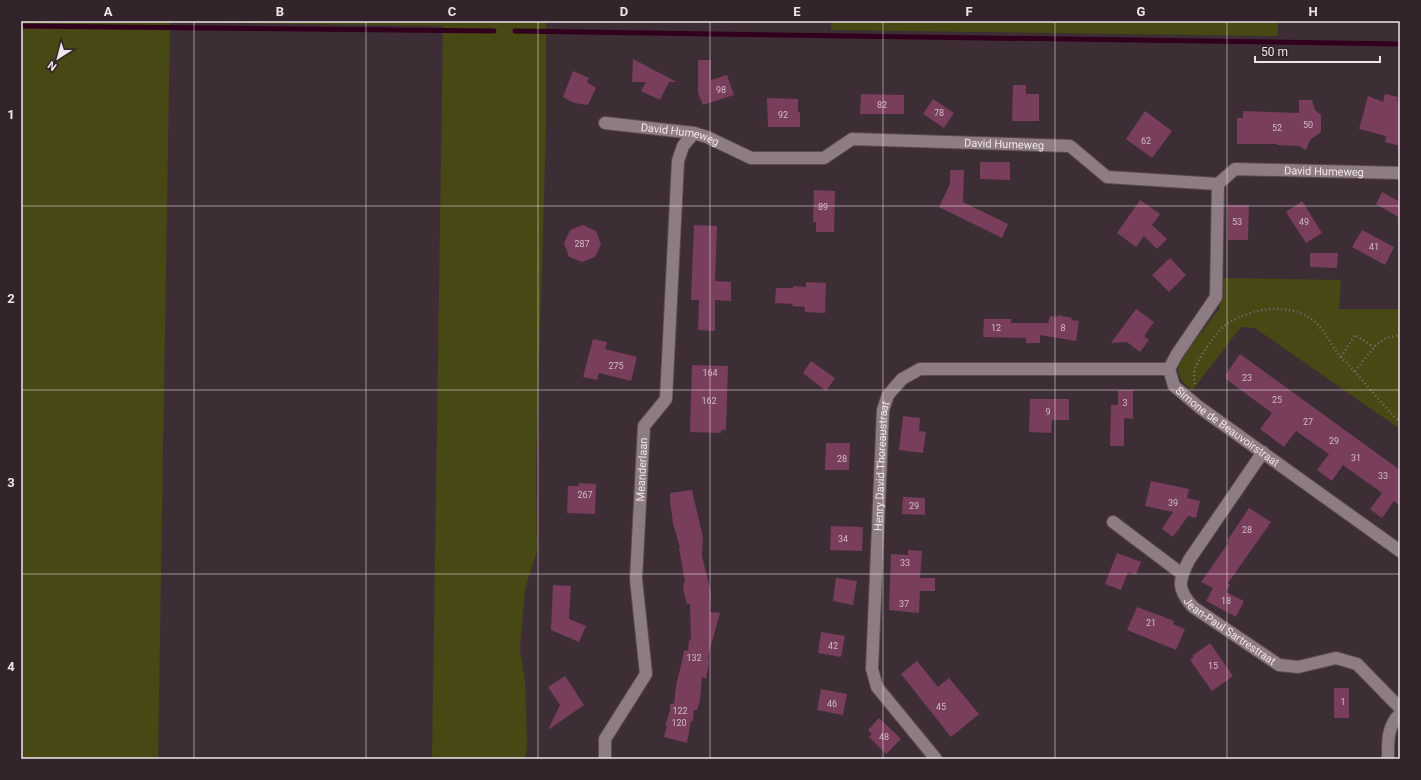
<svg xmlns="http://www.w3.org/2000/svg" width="1421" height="780" viewBox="0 0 1421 780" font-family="Roboto,sans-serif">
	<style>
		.green { fill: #474814 }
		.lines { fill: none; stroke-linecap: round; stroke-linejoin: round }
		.stream { stroke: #30001d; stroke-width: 5 }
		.building { fill: #783e5c }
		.street-casing { stroke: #594c52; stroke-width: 14 }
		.path { stroke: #7f7178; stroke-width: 2.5; stroke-dasharray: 1 3; stroke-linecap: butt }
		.street { stroke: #8e7c84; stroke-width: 12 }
		.grid { fill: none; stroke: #efe5ea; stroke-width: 1; stroke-opacity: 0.55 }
		.labels { text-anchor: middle; stroke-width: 3; stroke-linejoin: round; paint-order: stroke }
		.number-label { font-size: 9px; fill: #d1bbc6 }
		.street-label { font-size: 11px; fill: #efe5ea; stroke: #33242b }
		.neatline { fill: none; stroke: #efe5ea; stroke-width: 1.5 }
		.grid-label { font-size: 13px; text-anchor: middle; font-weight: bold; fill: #efe5ea }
	</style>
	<rect width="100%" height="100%" fill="#3d2e35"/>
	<!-- green -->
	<path class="green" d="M21,21H546V129L536,469L537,551L525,589L520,650L525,680L527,747L525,759H432L443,26L170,22L158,759H21Z
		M831,21H1278V36L831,30Z
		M1223,278L1341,280L1339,309H1400V429L1255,328L1241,327L1192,391C1181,381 1175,375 1180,360L1219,309Z"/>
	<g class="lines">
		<!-- stream -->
		<path class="stream" d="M21,26L494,31
			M515,31L1400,44"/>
	</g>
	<!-- building -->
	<path class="building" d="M633,59L671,79L677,82H669L660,100L641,91L646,82H632Z
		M698,60H711V80L727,75L734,95L703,105L698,93Z
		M573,71L589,78L587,82L596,88L588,105L574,103L563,97Z
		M1013,85H1026V94H1039V121H1012Z
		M861,94L904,95V114H860Z
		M1385,94L1398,97L1397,101L1400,102V146L1385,142L1386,136L1359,129L1368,96L1383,102Z
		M767,98L798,99V112H800V127H768Z
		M933,99L954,113L944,128L923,114Z
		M1299,100H1312L1315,110L1321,115V132L1310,140L1306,150L1299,146L1277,145V144H1237V118H1243V111L1299,113Z
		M1145,111L1172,131L1152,158L1126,139Z
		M980,162H1010V180L980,179Z
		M950,170H964L963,202L1008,224L1002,238L939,207L950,184Z
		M814,190L835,191L834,232H816V222H813Z
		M1382,192L1400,202V218L1376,204Z
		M1140,200L1160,214L1152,225L1167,239L1157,249L1144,236L1136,247L1117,233Z
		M1302,201L1322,233L1306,243L1286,212Z
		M1228,205H1249L1248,240H1228Z
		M583,225L596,231L601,244L595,257L582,262L569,257L564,243L570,230Z
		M694,225L717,226L715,281L731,282V301L715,300V331L698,330L699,300H691Z
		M1362,230L1394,247L1385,265L1352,247Z
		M1310,253H1338L1337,268L1310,267Z
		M1170,258L1186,275L1169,292L1152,275Z
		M806,282L826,283L825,313L805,312V307L792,306L793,304L775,303L776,288H793V286L806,287Z
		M1136,309L1154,322L1144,336L1149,340L1140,352L1127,342L1111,343Z
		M1058,315L1072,318L1071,320L1079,321L1076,341L1040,335V343H1026V338L983,337L984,319H1011V323H1048L1050,316L1058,317Z
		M593,339L607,342L605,349L637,357L631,381L599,373L597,380L583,377Z
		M1240,354L1400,470V506L1394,501L1382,518L1370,509L1382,493L1343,465L1332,481L1317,470L1329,454L1296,431L1284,447L1260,429L1272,413L1226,379V374Z
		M811,361L835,378L826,391L803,373Z
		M692,365L728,366L726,430H721V433L690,432Z
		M1118,390H1133V419L1124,418V446H1110L1111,405H1118Z
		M1030,399H1069V420H1052L1051,433L1029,432Z
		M903,416L920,418L919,431L926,432L923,453L899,450Z
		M826,443H850L849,470H825Z
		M1151,481L1189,489L1187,498L1200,501L1196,518L1188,516L1173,537L1162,529L1173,512L1145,506Z
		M579,483L596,484L595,514L567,513L568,486H578Z
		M692,490L703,538L702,556L711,593L710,612L720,613L708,656L709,663L706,679L702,677L700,700L697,710H694L693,721H691L687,743L664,737L667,726H665L670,711V704H674L676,686L683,657L684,650L688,651L689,639L691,640L690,604H687L683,589L684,582H685L679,548H680L673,523L670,501V493Z
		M903,497L925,498V515L902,514Z
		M1249,508L1271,522L1228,583L1230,585L1226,592L1244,601L1236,617L1206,601L1213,588L1201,582L1229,542L1227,541Z
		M831,526L863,527L862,551L830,550Z
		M908,550L922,551L920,578H935V591H920L919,613L889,610L891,554L908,555Z
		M1117,553L1141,562L1136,575L1128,572L1121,590L1105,584Z
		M836,578L857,581L853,605L833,601Z
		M553,585L571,586L569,619L586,626L579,642L551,630Z
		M1137,607L1174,621L1173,624L1185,629L1176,650L1127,630Z
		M821,632L845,636L841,657L818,653Z
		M1210,643L1233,676L1212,691L1190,660L1194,657L1192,656Z
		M917,661L938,687L949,678L979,714L951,737L901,674Z
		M565,676L584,705L548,730L560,705L548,687Z
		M1334,688H1349V718H1334Z
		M821,689L847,694L843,715L817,710Z
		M879,718L901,739L886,754L869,737L872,734L868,730Z"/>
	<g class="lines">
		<!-- street casing -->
		<g class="street-casing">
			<g id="street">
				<path id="s1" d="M605,123L694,133L707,137L751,158H824L852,139L1070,146L1107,177L1218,184L1235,169L1400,173"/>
				<path id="s2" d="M1218,184L1216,297L1177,354L1169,369L1174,386L1199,407L1400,551"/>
				<path id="s3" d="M1263,452L1189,560C1178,582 1177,589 1193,607L1279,665L1298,667L1336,658L1357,664L1400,708"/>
				<path d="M1113,522L1182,574"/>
				<path id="s4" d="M605,759V739L646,674L636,579L644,426L666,399L678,161L683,146L694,133"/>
				<path id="s5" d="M936,759L877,687L872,669L883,410L888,395L902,379L920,369H1169"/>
				<path d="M1388,759C1388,742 1387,726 1400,714"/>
			</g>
		</g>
		<!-- path -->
		<path class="path" d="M1341,357L1355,335L1374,347
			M1355,371L1376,345L1386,338L1400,335
			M1195,384C1190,368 1204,352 1212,340C1223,324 1233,319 1251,313C1270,306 1299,307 1315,322C1325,331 1331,345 1340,356C1345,362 1350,366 1355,372C1370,388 1383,406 1400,422"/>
		<!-- street -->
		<use href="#street" class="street"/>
	</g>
	<!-- grid -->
	<path class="grid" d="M194,21V759M366,21V759M538,21V759M710,21V759M883,21V759M1055,21V759M1227,21V759M21,206H1400M21,390H1400M21,574H1400"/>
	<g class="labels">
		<!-- number labels -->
		<g class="number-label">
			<text x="721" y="93">98</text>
			<text x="882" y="108">82</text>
			<text x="939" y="116">78</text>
			<text x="783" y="118">92</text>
			<text x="1308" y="128">50</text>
			<text x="1277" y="131">52</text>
			<text x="1146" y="144">62</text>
			<text x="823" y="210">89</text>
			<text x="1237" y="225">53</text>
			<text x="1304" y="225">49</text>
			<text x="582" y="247">287</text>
			<text x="1374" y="250">41</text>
			<text x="996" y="331">12</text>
			<text x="1063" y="331">8</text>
			<text x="616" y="369">275</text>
			<text x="710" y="376">164</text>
			<text x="1247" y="381">23</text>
			<text x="1277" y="403">25</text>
			<text x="709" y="404">162</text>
			<text x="1125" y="406">3</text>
			<text x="1048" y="415">9</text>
			<text x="1308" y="425">27</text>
			<text x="1334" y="444">29</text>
			<text x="1356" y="461">31</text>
			<text x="842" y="462">28</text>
			<text x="1383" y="479">33</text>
			<text x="585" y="498">267</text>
			<text x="1173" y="506">39</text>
			<text x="914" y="509">29</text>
			<text x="1247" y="533">28</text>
			<text x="843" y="542">34</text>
			<text x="905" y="566">33</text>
			<text x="1226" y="604">18</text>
			<text x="904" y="607">37</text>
			<text x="1151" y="626">21</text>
			<text x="833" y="649">42</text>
			<text x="694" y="661">132</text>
			<text x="1213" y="669">15</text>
			<text x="1343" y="705">1</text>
			<text x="832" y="707">46</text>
			<text x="941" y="710">45</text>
			<text x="680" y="714">122</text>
			<text x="679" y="726">120</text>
			<text x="884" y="740">48</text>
		</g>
		<!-- street labels -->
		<g class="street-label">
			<text dy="4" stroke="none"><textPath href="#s1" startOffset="76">David Humeweg</textPath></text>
			<text dy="4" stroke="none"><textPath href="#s1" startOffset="411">David Humeweg</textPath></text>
			<text dy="4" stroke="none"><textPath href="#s1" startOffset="748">David Humeweg</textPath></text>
			<text dy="4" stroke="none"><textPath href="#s2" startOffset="284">Simone de Beauvoirstraat</textPath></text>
			<text dy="4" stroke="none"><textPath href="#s5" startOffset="315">Henry David Thoreaustraat</textPath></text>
			<text dy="4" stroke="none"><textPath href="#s4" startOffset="302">Meanderlaan</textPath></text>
			<text dy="4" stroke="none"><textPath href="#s3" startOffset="227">Jean-Paul Sartrestraat</textPath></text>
		</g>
	</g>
	<!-- border -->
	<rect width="1421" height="780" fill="none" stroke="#33242b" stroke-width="44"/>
	<!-- north arrow -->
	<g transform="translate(58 58) rotate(216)" stroke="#33242b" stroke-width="3" paint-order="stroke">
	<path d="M0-3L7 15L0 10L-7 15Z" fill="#efe5ea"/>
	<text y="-6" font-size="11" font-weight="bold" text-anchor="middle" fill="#efe5ea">N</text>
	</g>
	<!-- scale -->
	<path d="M1255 56v6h125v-6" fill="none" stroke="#efe5ea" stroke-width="2"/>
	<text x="1261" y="56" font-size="12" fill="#efe5ea" stroke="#33242b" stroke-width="3" paint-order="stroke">50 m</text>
	<rect x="22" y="22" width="1377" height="736" class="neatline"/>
	<g class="grid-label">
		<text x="108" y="16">A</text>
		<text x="280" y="16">B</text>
		<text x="452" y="16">C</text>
		<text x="624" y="16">D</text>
		<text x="797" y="16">E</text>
		<text x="969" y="16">F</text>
		<text x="1141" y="16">G</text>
		<text x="1313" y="16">H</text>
		<text x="11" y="119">1</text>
		<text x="11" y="303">2</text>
		<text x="11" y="487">3</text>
		<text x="11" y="671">4</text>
	</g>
</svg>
